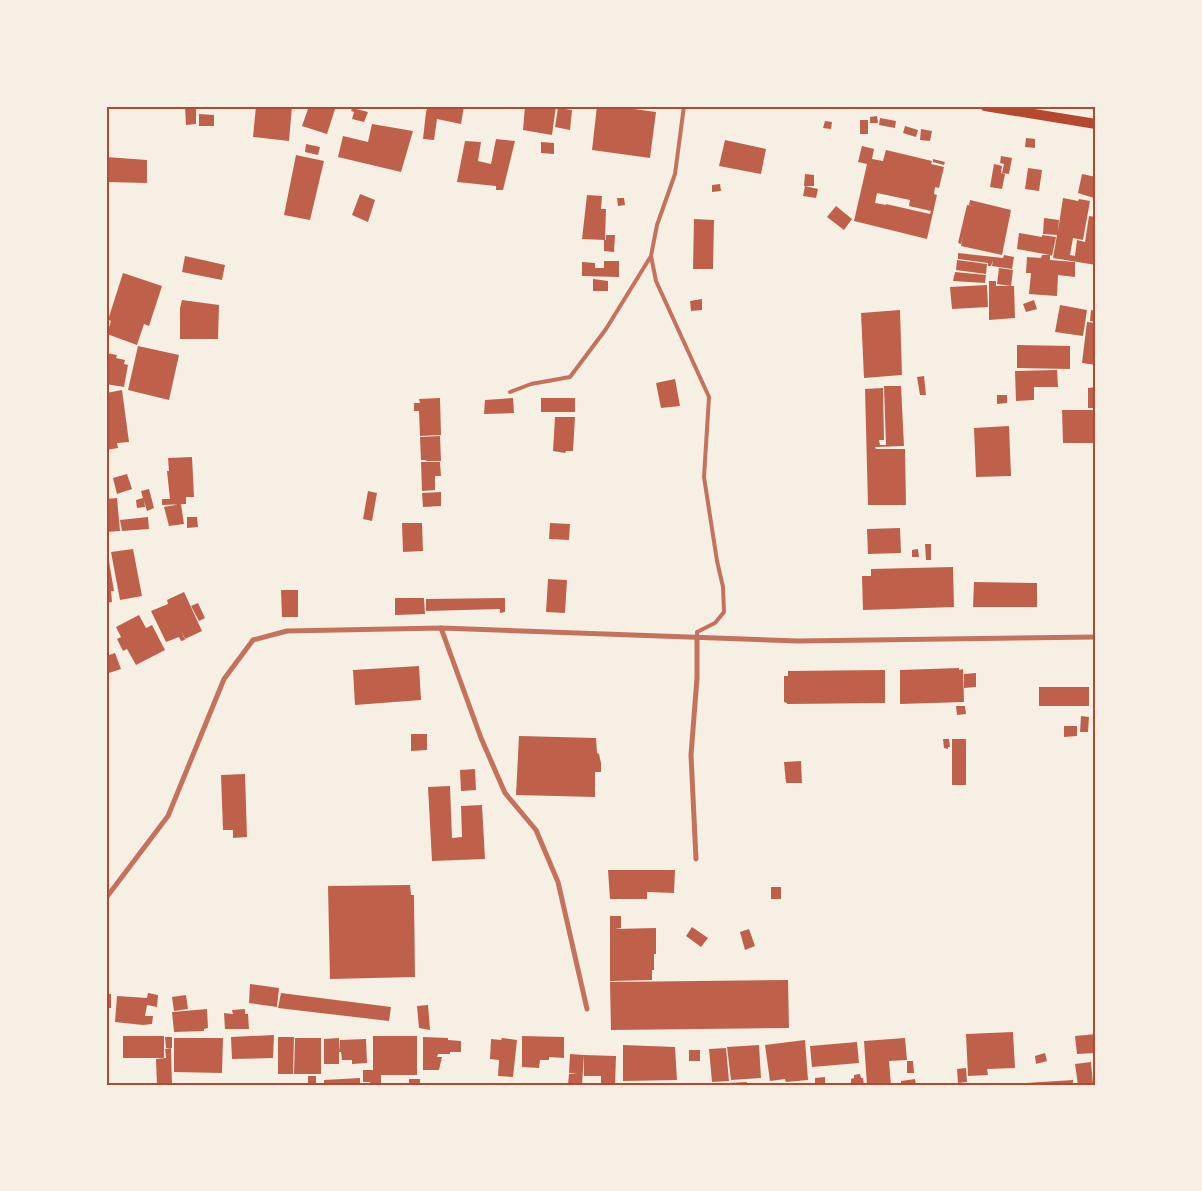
<svg xmlns="http://www.w3.org/2000/svg" width="1202" height="1191" viewBox="0 0 1202 1191" font-family="Raleway,sans-serif">
	<style>
		.building { fill: #bf614a; fill-rule: evenodd }
		.lines { fill: none; stroke-linecap: round; stroke-linejoin: round }
		.service { stroke: #c5725c; stroke-width: 4 }
		.minor { stroke: #c5725c; stroke-width: 5 }
		.secondary { stroke: #b5482f; stroke-width: 10 }
		.neatline { fill: none; stroke: #b5482f; stroke-width: 2 }
	</style>
	<rect width="100%" height="100%" fill="#f6efe4"/>
	<!-- building -->
	<path class="building" d="M185,106H196V124L186,125Z
		M256,106H292L289,141L253,137Z
		M309,106H336L327,134L302,126Z
		M428,106H464L461,124L437,119L434,140L423,139L426,112Z
		M525,106H556L552,135L523,130Z
		M597,106H612L656,112L650,158L592,150Z
		M352,108L368,112L364,122L352,119L354,112L351,111Z
		M558,108L572,110L570,130L555,127Z
		M199,114L214,115V126H199Z
		M877,116L878,123H870V117Z
		M880,118L896,121L895,128L879,125Z
		M860,120H868V134H860Z
		M825,121L832,122L831,129L823,128Z
		M372,124L413,131L401,172L338,157L343,136L368,142Z
		M905,126L918,130L916,137L903,133Z
		M921,129L932,131L930,141L920,140Z
		M1026,138L1035,139V148L1025,147Z
		M496,139L515,141L503,190H496V186L457,182L465,141L481,142L478,161L491,164Z
		M725,140L766,149L761,174L719,166Z
		M541,142L554,143V154L541,153Z
		M306,144L320,147L318,155L305,152Z
		M862,146L874,149L872,159L883,161L886,150L932,161L931,164L944,167L939,188L935,187L934,194L937,195L927,239L854,221L867,164L858,162ZM877,193L910,200L909,206L931,211L930,214L886,204V205L875,203Z
		M296,155L324,161L310,220L284,215Z
		M1001,156L1012,158L1009,174L1002,173L1004,164L1000,163Z
		M106,157L147,160V183L106,182Z
		M933,159L945,162L944,165L933,162Z
		M994,164L1002,166L1001,173L1005,174L1002,189L990,187Z
		M1028,168L1042,170L1039,191L1025,189Z
		M805,174L814,175V186H804Z
		M1082,174L1096,177L1094,198L1078,193Z
		M720,184L721,191L712,192V185Z
		M805,186L818,189L816,198L803,196Z
		M360,194L375,200L368,222L352,215Z
		M587,195L602,196L601,209H606L605,240L582,239Z
		M617,198H624L625,205L618,206Z
		M1063,198L1078,201L1079,199L1090,201L1083,240L1073,238L1070,255L1075,256L1077,240L1085,242L1089,216L1096,217V265L1053,258L1057,235L1043,234L1044,218L1059,220L1058,231Z
		M970,200L1011,210L1002,255L961,246L963,236L961,244L958,243L967,205L974,206L969,205Z
		M836,206L852,219L844,230L827,217Z
		M694,219L714,220L713,269H693Z
		M1019,233L1042,237V235L1056,237L1052,256L1050,255V260L1075,262V277L1058,275L1057,296L1029,294L1031,273H1026L1027,257L1041,258L1042,255H1050L1017,249Z
		M606,235H615L614,252L604,251V240H606Z
		M958,253L1003,258L1004,255L1014,257L1012,269L992,266L993,260L991,266H988V263L958,259Z
		M185,256L225,265L222,280L182,272Z
		M957,260L987,264L986,274L956,270Z
		M604,261H619V277L582,276V262L595,263V268H604Z
		M999,268L1013,270L1011,286L997,284Z
		M955,272L986,275L985,283L953,281Z
		M123,273L162,286L149,326L144,324L137,345L107,334L111,321L108,320Z
		M593,279L608,281V291H593Z
		M989,281H996V286H1014L1015,318L989,320Z
		M987,285L988,307L952,309L950,287Z
		M702,299V310L691,311L690,301Z
		M182,300L219,305L218,339H180V308Z
		M1034,300L1037,309L1026,312L1023,304Z
		M1060,305L1087,310L1083,336L1055,332Z
		M900,310L902,375L864,378L861,313Z
		M1091,310L1096,311V322L1090,321Z
		M1087,322L1096,323V365L1082,363Z
		M1017,345L1070,346V369L1017,368Z
		M138,346L179,355L169,400L128,390Z
		M106,353L117,355L116,358L125,360L124,364L128,365L124,387L106,384Z
		M1057,370L1058,387H1034V400L1016,401L1015,371Z
		M924,376L926,395H920L917,377Z
		M675,379L680,406L661,408L656,383Z
		M884,386H901L904,446L875,447L876,449H905L906,505H868L865,389L883,388L884,440H879L880,445H886Z
		M1096,387V408H1088V388Z
		M122,390L129,442L117,443L118,448L106,450V393Z
		M997,395H1007V403L997,404Z
		M440,398L441,435L420,436L419,411H414V403H420L419,399Z
		M513,398L514,413L484,414L485,400Z
		M541,398H575V412H541Z
		M1062,410H1096V443H1063Z
		M555,417H575L573,451H566L565,453L553,451Z
		M1009,426L1011,476L976,477L974,428Z
		M440,436L441,461H426V460H421L420,437Z
		M192,457L194,497H186V504L162,505V499H170L167,471H169L168,458Z
		M421,462H440L441,476H435V490L422,491Z
		M127,474L132,489L117,494L113,478Z
		M149,489L154,508L147,511L144,501L145,507L137,508L136,500L143,498L141,491Z
		M368,491L377,493L372,521L363,519Z
		M441,492V506L423,507L422,493Z
		M117,498L120,531L106,532V499Z
		M181,504L184,524L169,526L164,507Z
		M148,517L149,529L122,531L120,520Z
		M187,517H197L198,527L187,528Z
		M402,523H422L423,551L403,552Z
		M550,523L570,524L569,540L549,539Z
		M900,528L901,553L868,554L867,529Z
		M106,544L114,591H111L112,602L106,603Z
		M925,544H931V560H926Z
		M133,549L142,596L120,600L111,552Z
		M918,549L919,557H912V550Z
		M953,567L954,607L863,610L862,576H871V569Z
		M548,579L567,580L565,613L546,612Z
		M974,582L1037,583V607H973Z
		M281,590H298V617H282Z
		M184,592L202,631L185,639L181,630L185,640L181,641L179,637L166,642L151,611L168,604L167,600Z
		M395,598H424L425,614L395,615Z
		M505,598V612L500,613V609L426,611V599Z
		M198,603L205,618L199,621L191,606Z
		M139,615L146,628L152,625L165,650L136,665L127,649L123,651L117,639L121,637L116,627Z
		M115,653L121,669L106,674V656Z
		M419,666L421,700L355,705L353,670Z
		M959,668V670L963,669L964,702L900,704V670Z
		M885,670V703L787,704V703L784,702V676H788V671Z
		M976,673V687L964,688V674Z
		M1039,687H1089V706H1039Z
		M956,706H965L966,714L957,715Z
		M1081,716L1089,717L1088,732H1080Z
		M1064,726H1077V736L1064,737Z
		M411,734H427V750L411,751Z
		M519,736L596,738L597,753L599,754L601,763V772H595V797L516,795Z
		M943,739H949L950,747H948V749L944,748Z
		M952,739H966V785H952Z
		M801,761L802,783H786L784,762Z
		M475,769L476,790L461,791L460,770Z
		M245,774L247,837L233,838V830H223L221,775Z
		M450,786L452,838L462,837L461,806L482,805L485,859L432,861L428,787Z
		M608,870H675L674,893L647,892V899H610Z
		M410,885L411,895H414V897L415,977L330,979L328,886Z
		M771,887H781V899H771Z
		M610,916H621V928L615,929L656,928V954H654V970H652V980L610,981Z
		M692,927L708,938L701,947L686,936Z
		M749,929L755,946L745,950L740,932Z
		M788,980L789,1028L611,1030L610,982Z
		M250,984L279,988L277,1007L249,1003Z
		M148,993L158,995L157,1007L147,1005L145,1016H153L152,1024L143,1025L115,1022L117,996L147,998Z
		M281,993L391,1007L389,1021L278,1008Z
		M106,994H111V1008H106Z
		M186,995L188,1009L174,1011L172,997Z
		M428,1005L430,1030L419,1028L417,1006Z
		M207,1009L208,1028L204,1029V1031L174,1032L172,1012Z
		M245,1009V1014H248L249,1029H225L224,1013L233,1014L232,1010Z
		M1013,1032L1015,1068L987,1069L988,1075L968,1076L966,1034Z
		M1096,1034V1053L1077,1054L1075,1036Z
		M274,1035L273,1058L232,1059L231,1037Z
		M123,1036H164V1058H123Z
		M373,1036H417V1075H381V1085H370V1082H363V1070H373Z
		M522,1036L564,1037V1058L549,1057V1060H540L539,1068L522,1067Z
		M165,1037H172V1048H166Z
		M278,1037H294L293,1074H278Z
		M423,1037L448,1038V1040L461,1041V1052H450V1054H438L437,1057H442L439,1070H423Z
		M174,1038H223L222,1073L174,1072Z
		M295,1038H321V1074H294Z
		M339,1038V1064H324V1039Z
		M502,1038L517,1040L513,1077L498,1076L499,1060L490,1059L491,1039L501,1040Z
		M905,1038L907,1060L889,1061L891,1085H867L864,1041Z
		M366,1039L367,1063L352,1064V1060H342L341,1052H339L340,1040Z
		M805,1040L808,1080L786,1082L785,1079L770,1081L765,1045Z
		M857,1042L859,1063L812,1067L810,1046Z
		M623,1045L675,1047L677,1080L623,1081Z
		M759,1045L761,1078L731,1080L727,1047Z
		M171,1048L172,1085H157L156,1059L166,1058L165,1049Z
		M726,1048L729,1081L712,1082L709,1049Z
		M689,1050H700V1061H689Z
		M1045,1053L1047,1061L1036,1064L1035,1056Z
		M570,1054L584,1055L582,1085H568L569,1074H578L569,1073Z
		M584,1055L616,1056L615,1085H601V1076H584Z
		M907,1061H913L914,1073H907Z
		M1091,1062L1093,1085H1078L1075,1064Z
		M966,1068L967,1082L958,1083L957,1069Z
		M860,1074L861,1078H863L864,1085H851V1079L854,1078V1075Z
		M308,1076H316V1085H308Z
		M825,1077V1085H815V1078Z
		M360,1078V1085H324V1080Z
		M409,1079H420V1085H409Z
		M915,1079L916,1085H901V1081Z
		M1073,1080V1085H1026V1083Z
		M747,1082V1085H728V1083Z"/>
	<g class="lines">
		<!-- service -->
		<path class="service" d="M684,106L675,174L657,225L651,256L656,281L709,397L704,477L717,561L723,587L724,612L715,623L697,632V637
			M510,392L531,384L570,377L606,329L651,256"/>
		<!-- minor -->
		<path class="minor" d="M441,628L481,738L505,793L536,830L558,882L587,1009
			M696,859L691,755L697,678V637
			M106,898L168,816L224,679L253,640L287,631L441,628L798,641L1096,637"/>
		<!-- secondary -->
		<path class="secondary" d="M985,106L1096,124"/>
	</g>
	<!-- border -->
	<rect width="1202" height="1191" fill="none" stroke="#f6efe4" stroke-width="215"/>
	<rect x="108" y="108" width="986" height="976" class="neatline"/>
</svg>
